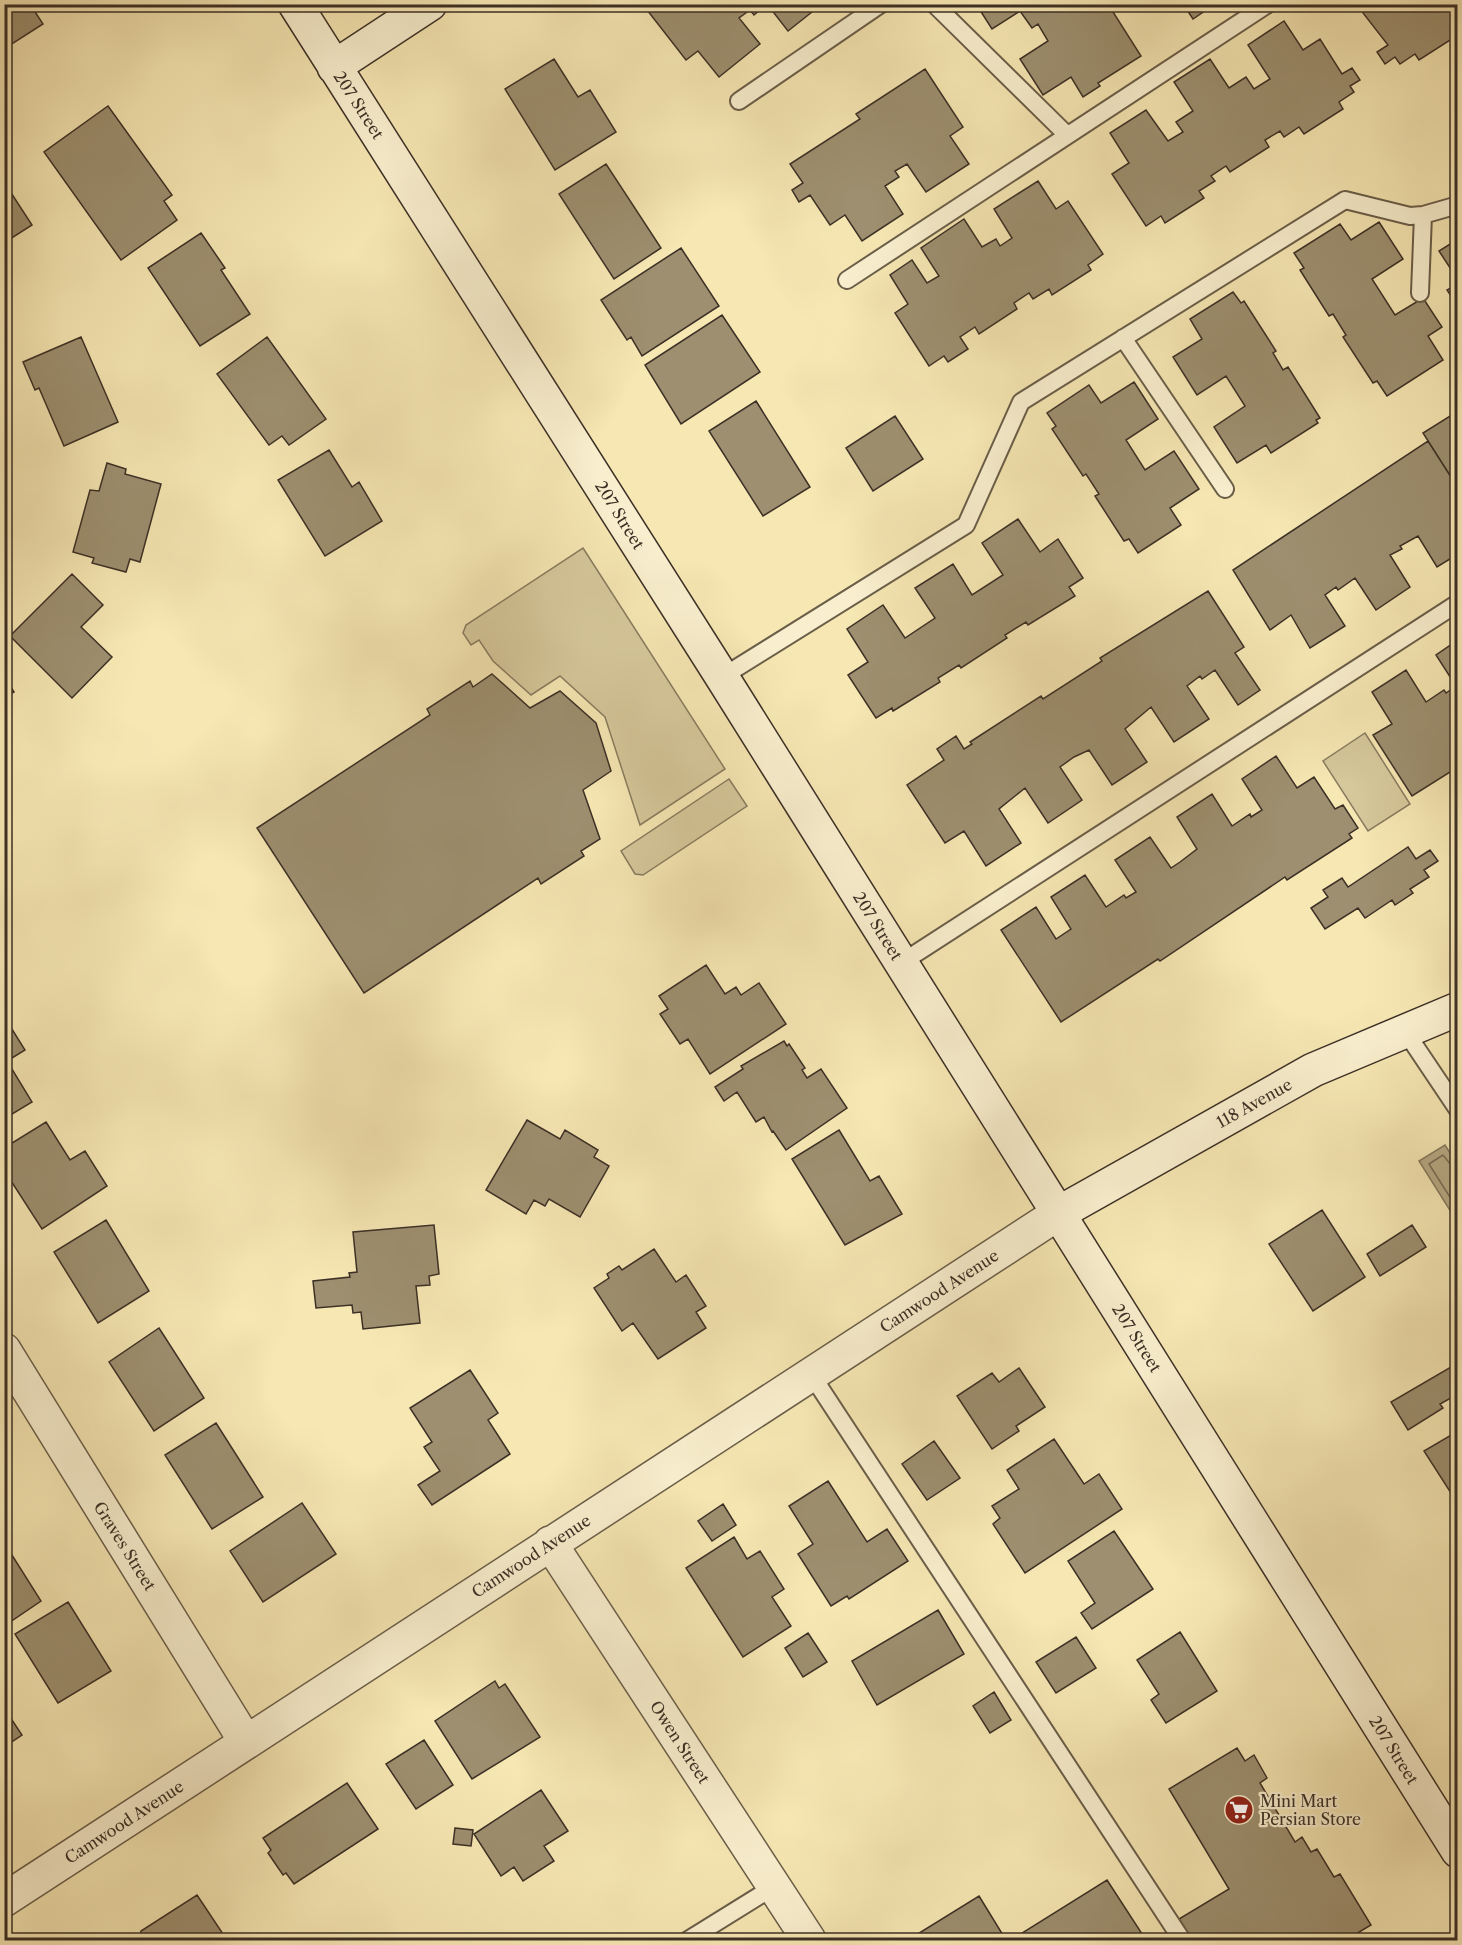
<svg xmlns="http://www.w3.org/2000/svg" width="1462" height="1945" viewBox="0 0 1462 1945" font-family="'Libre Caslon Text',serif">
	<style>
		.green { fill: #d6c89b; stroke: #897c60; stroke-width: 1.5 }
		.water { fill: #b7a983; stroke: #86795e; stroke-width: 1.5 }
		.lines { fill: none; stroke-linecap: round; stroke-linejoin: round }
		.shore { stroke: #7a6c54; stroke-width: 1.5 }
		.building { fill: #9d8f6f; stroke: #3c3026; stroke-width: 1.5 }
		.lane-casing { stroke: #6a5e49; stroke-width: 20 }
		.street-casing { stroke: #6a5e49; stroke-width: 36 }
		.secondary-casing { stroke: #3c3026; stroke-width: 36 }
		.lane { stroke: #f9efce; stroke-width: 16 }
		.street { stroke: #f9efce; stroke-width: 33 }
		.secondary { stroke: #f9efce; stroke-width: 33 }
		.labels { text-anchor: middle; stroke-width: 4.5; stroke-linejoin: round; paint-order: stroke }
		.street-label { font-size: 16px; fill: #3c3026; stroke: #f9efce }
		.poi-label { font-size: 16px; fill: #3c3026; stroke: #f9efce; text-anchor: start }
	</style>
	<rect width="100%" height="100%" fill="#f6e7b3"/>
	<filter id="stains"><feTurbulence type="fractalNoise" baseFrequency=".00333" numOctaves="4"/><feColorMatrix values="0 0 0 0 .2 0 0 0 0 .09 0 0 0 0 .02 0 0 0 .5 -.17"/></filter>
	<radialGradient id="worn" r=".72"><stop offset=".6" stop-color="#630" stop-opacity="0"/><stop offset="1" stop-color="#630" stop-opacity=".3"/></radialGradient>
	<!-- green -->
	<path class="green" d="M583,548L725,769L640,825L605,717L560,676L531,695L493,661L479,640L471,645L463,633L466,625Z
		M1365,733L1410,804L1368,831L1323,761Z
		M729,779L747,806L643,875L635,874L621,851Z"/>
	<!-- water -->
	<path class="water" d="M1445,1145L1457,1164V1208L1451,1212L1419,1161Z"/>
	<g class="lines">
		<!-- shore -->
		<path class="shore" d="M1458,1167L1451,1165L1443,1155L1429,1164L1453,1202L1458,1204"/>
	</g>
	<!-- building -->
	<path class="building" d="M4,4H30L43,24L4,49Z
		M646,4H767L754,15L750,10L739,18L760,44L719,77L698,51L686,60L644,6Z
		M767,4H822L788,31Z
		M976,4H1108L1141,56L1098,83L1100,86L1083,97L1071,77L1043,95L1020,59L1048,41L1038,24L1032,28L1020,11L992,29Z
		M1183,4H1215L1193,19Z
		M1375,4H1458V26L1454,29L1458,35L1419,60L1415,54L1400,64L1395,57L1385,64L1377,52L1388,45L1363,13Z
		M1284,21L1303,50L1320,39L1342,74L1352,68L1360,80L1350,86L1354,92L1339,102L1343,109L1304,134L1299,127L1284,137L1280,131L1265,140L1269,147L1230,172L1226,166L1211,176L1215,181L1199,191L1204,198L1165,223L1161,216L1146,226L1112,174L1129,163L1110,133L1146,110L1168,141L1183,132L1176,122L1193,111L1174,82L1210,59L1229,88L1246,77L1254,89L1270,79L1248,45Z
		M554,59L578,97L590,90L616,132L555,170L505,89Z
		M925,69L963,127L950,136L969,164L926,192L907,164L895,171L899,177L885,186L903,214L862,241L845,215L830,225L810,195L799,202L792,190L803,183L790,164L860,119L856,114Z
		M108,106L172,195L164,201L177,220L121,260L44,152Z
		M606,164L661,248L614,279L559,194Z
		M1038,181L1056,209L1068,201L1103,254L1088,265L1091,270L1052,295L1049,289L1033,299L1029,293L1014,303L1017,309L979,334L975,327L960,337L968,349L948,362L944,356L929,366L895,313L908,304L890,275L912,260L927,283L939,276L921,248L964,219L982,247L996,239L1000,246L1012,238L994,209Z
		M4,182L32,225L4,243Z
		M1379,222L1403,259L1372,279L1395,315L1423,298L1442,327L1428,336L1443,360L1387,396L1377,381L1373,383L1343,337L1346,335L1333,314L1329,316L1300,270L1304,268L1294,253L1340,224L1351,240Z
		M201,233L225,268L221,270L250,314L200,346L148,268Z
		M1458,239V280L1439,251Z
		M681,248L719,306L642,356L631,337L627,340L601,300Z
		M1458,284V306L1447,290Z
		M1233,292L1241,303L1244,301L1276,351L1273,353L1283,370L1288,367L1320,418L1316,420L1318,423L1271,453L1266,445L1237,463L1214,427L1245,406L1226,376L1197,395L1173,357L1202,339L1190,319Z
		M722,315L760,372L681,424L645,365Z
		M81,337L118,422L64,446L39,388L35,390L23,362Z
		M267,337L326,419L289,445L282,436L269,445L217,374Z
		M1134,382L1158,419L1126,440L1145,470L1174,451L1199,489L1170,508L1181,525L1138,553L1129,539L1124,541L1095,496L1099,494L1086,474L1083,476L1052,429L1056,426L1047,413L1089,385L1101,403Z
		M756,401L810,487L763,516L709,431Z
		M1458,411V488L1423,433Z
		M895,416L923,459L873,491L846,448Z
		M1428,441L1458,488V509L1452,513L1458,522V554L1437,567L1418,536L1400,546L1402,549L1390,555L1410,587L1376,610L1355,578L1338,590L1336,587L1325,595L1345,626L1310,648L1291,615L1270,630L1233,570Z
		M329,450L352,487L359,482L382,521L325,556L278,480Z
		M107,463L126,469L125,474L161,484L140,562L130,559L126,572L92,563L94,558L73,552L90,490L99,491Z
		M1018,519L1040,552L1058,539L1083,578L1069,587L1075,596L1028,625L1026,622L1005,635L1007,638L961,668L959,665L938,678L940,682L893,711L892,708L876,718L848,675L868,662L847,629L883,605L905,638L935,618L915,588L953,564L972,595L1003,575L982,543Z
		M72,574L103,605L81,627L112,657L72,698L10,636Z
		M1208,591L1244,647L1235,653L1260,690L1238,705L1215,670L1202,679L1200,676L1187,686L1209,719L1174,742L1151,707L1125,729L1147,762L1112,785L1089,750L1074,757L1060,767L1082,800L1048,823L1025,788L999,809L1021,843L986,866L964,831L945,843L907,785L944,760L937,749L956,736L964,749L972,744L970,742L1041,696L1043,699L1102,661L1100,658Z
		M1458,640V767L1412,796L1373,735L1392,724L1372,692L1406,670L1426,702L1444,690L1446,693L1456,686L1436,655Z
		M492,674L530,708L560,691L596,723L611,771L583,790L600,839L581,851L584,856L541,884L538,878L364,993L257,828L430,715L427,709L470,681L473,687Z
		M4,676L14,692L4,698Z
		M1276,756L1297,788L1314,777L1335,809L1343,805L1358,828L1349,834L1352,838L1287,880L1285,877L1160,961L1158,959L1061,1022L1001,930L1036,907L1056,939L1071,929L1051,897L1085,875L1106,907L1124,895L1126,898L1136,892L1115,860L1150,837L1171,868L1180,862L1197,849L1177,817L1212,794L1232,826L1250,814L1251,817L1262,810L1242,779Z
		M1408,847L1416,859L1430,850L1438,861L1424,870L1429,877L1410,889L1413,893L1395,905L1392,900L1365,918L1358,908L1325,929L1311,908L1328,897L1323,890L1342,878L1348,887Z
		M706,965L725,994L736,987L741,995L759,983L786,1024L710,1074L688,1039L680,1044L660,1014L668,1009L659,996Z
		M5,1018L25,1050L7,1061L32,1102L4,1119Z
		M784,1041L787,1046L789,1044L805,1068L802,1070L807,1078L821,1069L847,1108L786,1150L773,1131L772,1132L764,1117L756,1122L737,1092L724,1101L715,1087L743,1069L741,1066Z
		M527,1120L560,1139L565,1130L598,1150L594,1157L609,1166L580,1217L549,1199L545,1206L534,1200L526,1214L486,1190Z
		M46,1122L70,1160L85,1151L107,1186L42,1229L4,1170V1148Z
		M839,1130L870,1181L879,1176L902,1214L845,1245L792,1159Z
		M1322,1210L1365,1277L1313,1311L1269,1244Z
		M106,1220L149,1291L98,1323L54,1252Z
		M434,1225L439,1274L429,1276L430,1285L416,1286L420,1323L363,1329L361,1312L353,1313L352,1305L316,1308L313,1281L350,1277L349,1273L357,1272L353,1232Z
		M1412,1225L1426,1247L1380,1276L1367,1254Z
		M654,1249L676,1282L686,1275L706,1306L696,1312L706,1328L658,1359L633,1323L622,1331L594,1288L609,1278L607,1274L619,1266L622,1270Z
		M159,1328L204,1398L154,1431L109,1362Z
		M1451,1367L1458,1378V1394L1440,1404L1443,1408L1408,1430L1391,1402Z
		M1019,1368L1045,1407L1016,1426L1019,1431L992,1449L957,1396L992,1373L999,1382Z
		M470,1370L498,1413L488,1420L510,1454L432,1505L418,1485L440,1471L424,1447L432,1442L410,1408Z
		M216,1423L263,1497L212,1529L165,1455Z
		M1458,1431V1504L1424,1451Z
		M1054,1439L1084,1484L1099,1474L1122,1509L1025,1573L993,1524L1000,1518L992,1506L1019,1489L1007,1470Z
		M934,1441L960,1478L927,1500L902,1464Z
		M828,1481L867,1542L887,1529L908,1561L849,1599L847,1596L831,1606L798,1554L813,1544L789,1506Z
		M302,1503L336,1554L263,1602L230,1551Z
		M723,1504L736,1525L712,1541L698,1521Z
		M1114,1531L1153,1589L1092,1629L1081,1613L1095,1603L1068,1561Z
		M734,1537L747,1559L760,1551L784,1589L772,1597L791,1626L743,1657L686,1568Z
		M10,1552L41,1601L4,1626V1555Z
		M68,1602L111,1671L58,1703L15,1634Z
		M938,1610L964,1654L877,1705L852,1661Z
		M1180,1632L1217,1691L1166,1723L1151,1700L1159,1694L1137,1660Z
		M808,1633L827,1662L803,1677L785,1648Z
		M1076,1637L1096,1668L1056,1693L1036,1662Z
		M495,1681L499,1688L505,1684L540,1737L472,1779L435,1721Z
		M994,1692L1011,1720L990,1733L973,1706Z
		M4,1708L22,1735L4,1747Z
		M424,1740L453,1785L416,1809L386,1764Z
		M1237,1748L1245,1761L1254,1755L1267,1778L1260,1783L1295,1842L1302,1837L1311,1852L1317,1849L1334,1877L1340,1874L1371,1925L1346,1940H1192L1179,1919L1229,1889L1169,1789Z
		M347,1783L378,1829L294,1884L286,1873L283,1875L268,1853L271,1850L263,1838Z
		M541,1790L568,1831L544,1846L554,1861L523,1881L514,1867L501,1876L474,1834Z
		M455,1828L473,1830L471,1846L453,1844Z
		M1107,1880L1146,1940H1011Z
		M197,1895L227,1940H139L141,1931Z
		M979,1896L1006,1940H919L916,1935Z"/>
	<g class="lines">
		<!-- lane casing -->
		<g class="lane-casing">
			<path id="lane" d="M934,4L1067,135
				M739,101L881,4
				M847,280L1268,4
				M1420,293L1423,215
				M1123,338L1225,489
				M722,677L966,525L1021,402L1345,200L1410,216L1423,215L1458,205
				M901,963L1458,603
				M1405,1031L1458,1110
				M811,1374L1182,1940
				M688,1940L775,1886"/>
		</g>
		<!-- street casing -->
		<g class="street-casing">
			<path id="street" d="M4,1350L246,1742
				M550,1543L809,1940
				M4,1900L1059,1213"/>
		</g>
		<!-- secondary casing -->
		<g class="secondary-casing">
			<path id="secondary" d="M295,4L722,677L1458,1851
				M334,67L430,4
				M1059,1213L1313,1070L1458,1009"/>
		</g>
		<!-- lane -->
		<use href="#lane" class="lane"/>
		<!-- street -->
		<use href="#street" class="street"/>
		<!-- secondary -->
		<use href="#secondary" class="secondary"/>
	</g>
	<!-- icons -->
	<defs>
		<g id="supermarket-disc" transform="scale(1.5)"><circle r="9.5" fill="#8f2418" stroke="#f9efce"/><path d="M-6-5.5h2.5l.6 2H6L4.5 2H-2.5L-4.4-4H-6ZM-1.5 3.2a1.3 1.3 0 1 0 .1 0ZM3 3.2a1.3 1.3 0 1 0 .1 0Z" fill="#fff"/></g>
	</defs>
	<g fill-rule="evenodd">
		<use href="#supermarket-disc" x="1239" y="1810"/>
	</g>
	<g class="labels">
		<!-- street labels -->
		<g class="street-label">
			<text transform="translate(359 105) rotate(57)" y="6">207 Street</text>
			<text transform="translate(620 515) rotate(58)" y="6">207 Street</text>
			<text transform="translate(878 926) rotate(58)" y="6">207 Street</text>
			<text transform="translate(1254 1103) rotate(-29)" y="6">118 Avenue</text>
			<text transform="translate(939 1291) rotate(-33)" y="6">Camwood Avenue</text>
			<text transform="translate(1137 1338) rotate(58)" y="6">207 Street</text>
			<text transform="translate(125 1546) rotate(58)" y="6">Graves Street</text>
			<text transform="translate(531 1556) rotate(-33)" y="6">Camwood Avenue</text>
			<text transform="translate(680 1742) rotate(57)" y="6">Owen Street</text>
			<text transform="translate(1394 1750) rotate(58)" y="6">207 Street</text>
			<text transform="translate(124 1822) rotate(-33)" y="6">Camwood Avenue</text>
		</g>
		<!-- poi labels -->
		<g class="poi-label">
			<text x="1260" y="1807">Mini Mart<tspan x="1260" dy="18">Persian Store</tspan></text>
		</g>
	</g>
	<!-- margin -->
	<rect width="1462" height="1945" fill="none" stroke="#f6e7b3" stroke-width="24"/>
	<rect x="6" y="6" width="1450" height="1933" fill="none" stroke="#3c3026" stroke-width="3"/>
	<rect x="12" y="12" width="1438" height="1921" fill="none" stroke="#3c3026" stroke-width="1.5"/>
	<rect width="100%" height="100%" filter="url(#stains)"/>
	<rect width="100%" height="100%" fill="url(#worn)"/>
</svg>
